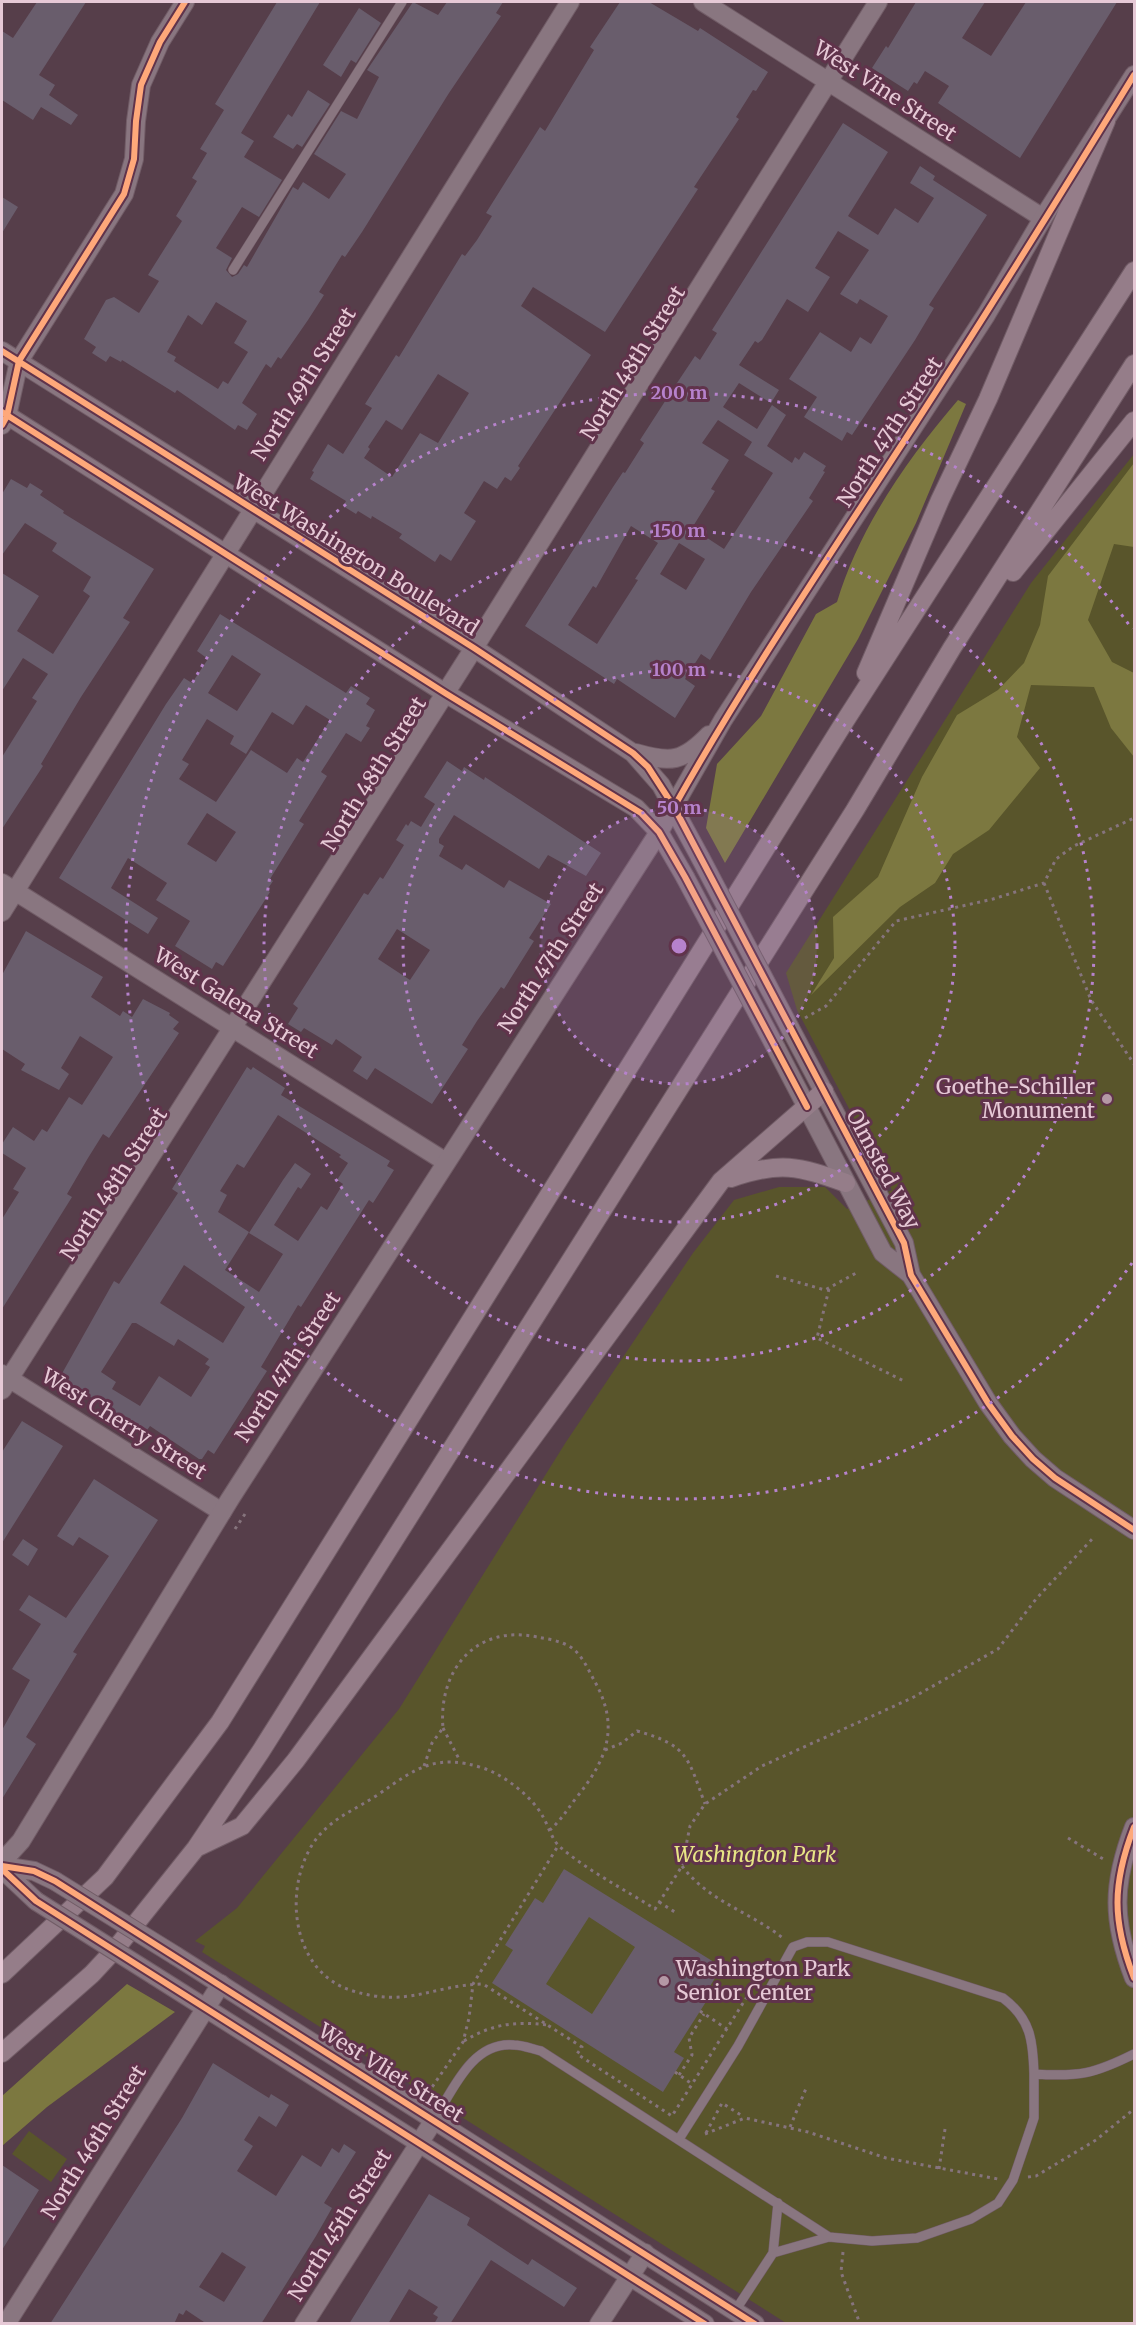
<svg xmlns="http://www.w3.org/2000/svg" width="1136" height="2325" viewBox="0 0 1136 2325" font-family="Merriweather,serif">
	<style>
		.green { fill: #59552b }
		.forest { fill: #7c7840 }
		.building { fill: #695d6c; fill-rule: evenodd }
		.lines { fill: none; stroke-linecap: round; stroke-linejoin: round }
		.service-casing { stroke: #715c66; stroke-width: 10 }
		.minor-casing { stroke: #715c66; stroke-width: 20 }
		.tertiary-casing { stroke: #715c66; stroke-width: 20 }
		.motorway-casing { stroke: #715c66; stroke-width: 20 }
		.path { stroke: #86747d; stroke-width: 3; stroke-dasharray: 3 4.5; stroke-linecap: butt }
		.service { stroke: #897680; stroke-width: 9 }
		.minor { stroke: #897680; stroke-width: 18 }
		.tertiary { stroke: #897680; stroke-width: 18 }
		.motorway { stroke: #957d89; stroke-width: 18 }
		.tertiary-bridge-casing { stroke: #715c66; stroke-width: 20; stroke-linecap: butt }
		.tertiary-bridge { stroke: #897680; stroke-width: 18 }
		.cycleway-casing { stroke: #60334b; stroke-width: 10 }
		.cycleway { stroke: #fea87a; stroke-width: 6 }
		.ring { fill: none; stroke: #b682cc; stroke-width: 3; stroke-dasharray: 3 6 }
		.poi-dot { fill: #b498a5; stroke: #60334b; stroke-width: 2 }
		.labels { text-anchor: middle; stroke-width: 6; stroke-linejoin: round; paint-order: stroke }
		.street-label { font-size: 21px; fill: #e6c9d6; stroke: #60334b }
		.poi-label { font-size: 21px; fill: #e6c9d6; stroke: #60334b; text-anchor: end }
		.park-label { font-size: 21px; font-style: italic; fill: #e7e685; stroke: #60334b }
		.centre { fill: #b682cc; stroke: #60334b; stroke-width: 3 }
		.ring-label { font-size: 18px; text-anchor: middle; font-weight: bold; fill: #b682cc; stroke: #60334b; stroke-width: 6; stroke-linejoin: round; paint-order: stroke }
	</style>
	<rect width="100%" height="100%" fill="#563e4a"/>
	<!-- green -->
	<path class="green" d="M1134,454V2323H786L202,1952L205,1946L195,1941L237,1908L399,1709L566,1442L693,1253L734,1200L779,1187H825L847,1209L892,1190L797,1010L786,973L1031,583Z
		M29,2131L67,2159L51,2182L12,2154Z"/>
	<!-- forest -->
	<path class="forest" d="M958,400L966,404L916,523L858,639L725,863L706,828L717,764L761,716L816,614L837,602C859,528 908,458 958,400Z
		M1134,463V547L1114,544L1088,620L1112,662L1134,673V757L1111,728L1094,687L1031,685L1017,737L1040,768L989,830L953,854L935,883L900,907L811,995L834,958L833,917L878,877L922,777L957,715L998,690L1024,663L1040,625L1048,576Z
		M127,1984L175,2012L47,2107L2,2146V2096Z"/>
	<!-- building -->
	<path class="building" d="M37,2H86L39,75L55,85L49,95L78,115L71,125L41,107L33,120L2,100V31L13,38Z
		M277,2H320L241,133L254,141L244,157L282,180L259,217L242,207L216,248L232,258L226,270L232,277L238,274L244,265L247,267L293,187L298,190L303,182L329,199L346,174L314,154L341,111L357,119L379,77L367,70L413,2L438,15L447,2H503L496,13L501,16L449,93L362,232L345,257L342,255L319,292L324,295L308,320L281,359L278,357L271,368L266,364L242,403L257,414L247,430L238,425L235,430L177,390L175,393L122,360L121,362L110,356L106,362L92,353L96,347L84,339L106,300L114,297L139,313L159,281L148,275L182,221L176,216L197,181L192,178L207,153L200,149L224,110L215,104ZM216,302L247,321L234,343L248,352L228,384L223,381L218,389L174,361L176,357L167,352L188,315L202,325Z
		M620,2H649L698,31L700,28L768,72L756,91L753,90L736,117L739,119L694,187L698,189L605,332L533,287L521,306L591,355L518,466L520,468L511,481L505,477L497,489L484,481L464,513L476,521L451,561L440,554L435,562L399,538L402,534L372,516L371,519L358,511L356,514L343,506L346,501L310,479L314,472L312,471L328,444L343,454L372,408L365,404L396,355L399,357L462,254L465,256L477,240L492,216L486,213L540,127L545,131L594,50L590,47ZM438,374L469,393L438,443L420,433L392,477L364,458L370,449L368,447L386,420L402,430Z
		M916,2H985L962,38L991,56L1026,2H1117L1020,158L938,103L949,86L925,71L917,84L914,82L908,91L872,68L886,46L888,48Z
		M359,8L381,23L356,63L351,60L341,77L323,65Z
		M308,90L330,104L302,147L297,144L293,149L273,137L288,114L292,117Z
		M843,123L888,152L848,216L878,235L895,208L918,223L934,198L910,183L920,166L935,176L933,180L987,215L929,305L934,308L915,340L852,435L847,432L842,441L804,417L817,397L789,379L820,332L851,352L860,337L871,344L888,316L860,299L857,304L840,294L869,250L838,231L815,268L830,277L808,312L787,299L762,340L758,343L755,341L739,365L779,390L771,403L739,383L723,407L757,429L772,405L786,415L767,446L792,463L795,457L799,460L804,452L826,466L823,471L825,472L809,498L813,501L751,592L710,660L701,654L685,679L695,686L675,718L617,679L614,684L525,626L613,487L623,472L625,473L644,443L640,440L671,392L695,356L700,360L717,333L712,330ZM718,420L752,442L744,455L773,473L724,549L692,528L715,491L711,489L729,460L702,443ZM631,526L658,543L635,579L638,580L597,644L568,625L593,586L596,588ZM679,543L705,559L686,590L660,574Z
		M2,197L18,207L2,233Z
		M11,479L27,488L30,483L43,491L40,495L64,511L63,513L154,569L123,618L130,622L81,697L41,764L43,766L2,829V757L37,701L32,698L48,674L23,658L2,691V573L39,596L17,631L53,654L90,596L83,591L91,577L52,551L57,543L25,523L2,555V494Z
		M220,614L346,693L351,686L370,698L366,704L375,710L366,726L370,728L361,742L346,733L321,772L327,776L299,821L304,824L270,879L273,881L267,890L270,892L223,966L216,962L212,969L175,946L190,921L156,900L167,883L128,858L111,888L158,918L148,934L59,878L166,704L184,678L192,683L208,659L197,651ZM232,655L261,674L237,711L208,693ZM306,705L330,720L303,762L297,758L287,773L251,750L216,802L179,779L189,764L182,760L207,719L234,736L230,744L246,754L272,712L293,725ZM207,813L236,832L216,862L187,844Z
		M447,761L462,771L464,767L484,780L485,777L601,853L586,876L548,855L539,869L454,815L439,839V843L444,846L439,856L462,870L466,864L504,888L509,880L551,904L529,938L534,941L504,989L501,987L477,1021L462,1045L468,1049L432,1104L375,1068L367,1080L353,1071L362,1057L336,1039L332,1045L304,1028L301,1032L288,1024L298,1008L293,1004L364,893L368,895L380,877L383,879L404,845L396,840L406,824L408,826L411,821L421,827L435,804L424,797ZM397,929L430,950L410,980L378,959Z
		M26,931L103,977L91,997L120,1016L123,1011L132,1017L143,999L170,1013L169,1015L179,1022L173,1029L179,1033L109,1138L103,1134L88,1158L67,1194L72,1197L2,1309V1219L19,1192L13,1189L26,1168L2,1153V1144L13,1127L34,1141L42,1129L47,1132L69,1097L82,1105L113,1057L80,1036L61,1068L69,1074L59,1090L21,1070L25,1064L2,1049V975Z
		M247,1067L251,1070L253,1067L285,1088L281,1095L390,1161L387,1166L394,1170L373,1203L369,1200L301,1307L298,1305L261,1367L267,1371L214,1454L208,1450L202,1459H199L150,1426L145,1433L60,1377L114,1281L119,1284L178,1193L172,1189ZM278,1115L341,1155L339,1157L348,1163L337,1180L343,1184L327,1210L321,1206L298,1241L274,1225L298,1187L301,1189L311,1174L295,1163L283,1180L249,1233L283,1254L259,1292L225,1270L249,1232L218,1212L227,1195L220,1191L237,1164L244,1168ZM184,1265L245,1307L223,1343L160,1303ZM132,1323H136L174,1346L178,1339L209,1359L205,1364L210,1367L191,1397L159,1376L140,1406L112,1389L116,1382L101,1372Z
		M22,1421L63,1446L2,1543V1452Z
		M94,1479L158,1520L73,1652L77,1654L26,1737L36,1744L2,1799V1730L30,1680L12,1669L41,1624L19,1610L29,1595L66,1618L109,1556L79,1537L73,1546L57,1536Z
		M23,1539L38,1549L28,1566L12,1555Z
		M564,1869L722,1967L707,1991L711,1994L674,2052L684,2058L663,2092L492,1983L513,1950L505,1945L535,1898L543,1903ZM589,1917L635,1947L592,2014L546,1984Z
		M213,2063L269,2098L271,2094L289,2105L276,2127L259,2116L244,2140L253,2146L237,2171L276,2196L302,2155L321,2167L332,2148L339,2153L344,2144L356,2152L324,2203L332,2208L316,2236L261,2324H207L186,2310L183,2315L179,2313L174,2324H50L182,2118ZM222,2252L246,2267L224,2302L199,2287Z
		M2,2165L39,2190L2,2250Z
		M429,2194L470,2218L467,2225L528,2265L532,2259L577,2288L564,2307L491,2260L450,2324H434L438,2317L433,2314L438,2307L409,2289L388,2324H349Z"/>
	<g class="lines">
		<!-- service casing -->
		<g class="service-casing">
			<path id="service" d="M233,270L402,2
				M434,2120C453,2090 472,2041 514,2045C523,2045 532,2049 541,2051L829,2237L872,2241L917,2238L971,2219L998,2203L1013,2180L1034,2118V2074C1079,2077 1094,2074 1134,2054
				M679,2139L738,2046L793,1947L807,1942H828L1003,1998C1031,2019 1033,2041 1034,2074
				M773,2253L829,2237
				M735,2311L773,2253L778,2203"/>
		</g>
		<!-- minor casing -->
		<g class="minor-casing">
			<path id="minor" d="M703,2L1043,218
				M2,425L7,416L19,361L124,194L134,159L136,121L141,85L160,42L185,2
				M2,883L446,1162
				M2,912L570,2
				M2,1374L222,1512
				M2,1390L474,648L878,2
				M6,2324L221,1984
				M304,2324L434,2120
				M599,2324L645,2253"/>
		</g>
		<!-- tertiary casing -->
		<g class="tertiary-casing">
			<path id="tertiary" d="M2,351L474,648L633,753L661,785L700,857
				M2,412L445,693L636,808L659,832L685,877
				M636,753C671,763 683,762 709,735
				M790,1028L904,1243L911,1275L988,1403L1012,1436L1033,1459L1055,1478L1134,1530
				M776,1048L883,1253L911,1275
				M1134,1827C1112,1884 1112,1921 1134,1978
				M2,1862L21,1841L230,1499L659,832L723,720L986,315L1043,218L1134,75
				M2,1866L34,1871L55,1881
				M2,1869L36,1901
				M176,1956L755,2324
				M155,1976L705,2324"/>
		</g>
		<!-- motorway casing -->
		<g class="motorway-casing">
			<path id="motorway" d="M1013,572L1134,421
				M866,673L940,500L988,399L1106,121
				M731,1178C780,1161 798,1166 846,1183
				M198,1847L242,1826L296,1760L721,1181L824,1091
				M2,1974L105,1877L220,1722L845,721L1134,271
				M2,2053L92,1974L117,1947L196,1848L261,1751L855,810L952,648L1134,364"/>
		</g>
		<!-- path -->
		<path class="path" d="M1044,883L1091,1000L1134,1064
			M805,1018L826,1006L896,921L993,899L1044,883L1056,859L1074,846L1134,818
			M776,1276L825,1290L858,1272
			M829,1289L817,1338L906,1382
			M235,1529L247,1511
			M443,1728L460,1761
			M605,1750L622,1743L637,1731C688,1745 688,1758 705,1804
			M424,1766L432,1743L443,1728C438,1670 476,1624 537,1637C548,1639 562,1641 572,1648C582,1655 589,1671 595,1682C620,1727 607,1760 576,1798C567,1810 561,1820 550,1830
			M1068,1838L1105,1860
			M682,1866C709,1902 751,1912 784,1939
			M659,1902L678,1914
			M755,1984L672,2116L577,2054L582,2047L483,1984C433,1985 408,2008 353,1991C292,1973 282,1890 314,1842C331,1818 355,1810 379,1794C416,1768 436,1753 483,1768C504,1775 531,1796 542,1815C548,1825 552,1840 560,1847C588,1871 624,1889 655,1909L682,1866L690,1826L705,1804L762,1766L912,1698L998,1649L1036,1599L1095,1536
			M700,2011L727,2029
			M464,2041C492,2024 515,2021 547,2025
			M675,2072L692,2084
			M679,2075L692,2055L689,2038L704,2014
			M428,2093L463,2042L469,2018L473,1984L558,1846
			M790,2127L807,2086
			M706,2133L722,2103L744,2117
			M705,2134L745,2118L808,2132L886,2158L998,2179
			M939,2169L945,2129
			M1028,2177L1036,2176L1096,2140L1134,2109
			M843,2252L841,2272L860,2324"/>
		<!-- service -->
		<use href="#service" class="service"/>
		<!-- minor -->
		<use href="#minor" class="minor"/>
		<!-- tertiary -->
		<use href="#tertiary" class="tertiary"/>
		<!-- motorway -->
		<use href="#motorway" class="motorway"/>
		<!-- tertiary-bridge casing -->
		<g class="tertiary-bridge-casing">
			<path id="tertiary-bridge" d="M700,857L790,1028
				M685,877L776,1048
				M55,1881L176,1956
				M36,1901L155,1976"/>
		</g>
		<!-- tertiary-bridge -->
		<use href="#tertiary-bridge" class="tertiary-bridge"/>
		<!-- cycleway casing -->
		<g class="cycleway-casing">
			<path id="cycleway" d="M2,351L474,648L633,753L648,767L674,807L904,1243L911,1275L988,1403L1012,1436L1033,1459L1055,1478L1134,1530
				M2,412L445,693L641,813L659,832L685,877L807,1107
				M2,425L7,416L19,361L124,194L134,159L136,121L141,85L160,42L185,2
				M674,807C746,679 828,558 908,435C985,316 1060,196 1134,75
				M1134,1827C1112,1884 1112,1921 1134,1978
				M2,1866L34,1871L55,1881L755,2324
				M2,1869L36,1901L705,2324"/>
		</g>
		<!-- cycleway -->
		<use href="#cycleway" class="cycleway"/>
	</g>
	<!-- distance rings -->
	<circle cx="679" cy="946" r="138" fill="#b682cc" fill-opacity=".12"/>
	<g class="ring">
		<circle cx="679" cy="946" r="138"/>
		<circle cx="679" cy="946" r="276"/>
		<circle cx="679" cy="946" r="415"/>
		<path d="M1132 1263A553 553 0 1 1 1132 629"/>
	</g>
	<!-- markers -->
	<g class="poi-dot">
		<circle cx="1107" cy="1099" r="6"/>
		<circle cx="664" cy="1981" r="6"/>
	</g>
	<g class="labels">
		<!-- street labels -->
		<g class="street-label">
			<text transform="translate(885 91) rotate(33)" y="7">West Vine Street</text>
			<text transform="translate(633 363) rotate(-58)" y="7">North 48th Street</text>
			<text transform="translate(304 384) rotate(-58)" y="7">North 49th Street</text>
			<text transform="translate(890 432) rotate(-57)" y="7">North 47th Street</text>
			<text transform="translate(356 555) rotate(32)" y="7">West Washington Boulevard</text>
			<text transform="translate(374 774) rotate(-58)" y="7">North 48th Street</text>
			<text transform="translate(551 958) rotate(-57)" y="7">North 47th Street</text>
			<text transform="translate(236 1003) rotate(32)" y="7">West Galena Street</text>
			<text transform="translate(883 1169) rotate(62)" y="7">Olmsted Way</text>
			<text transform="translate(114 1184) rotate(-57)" y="7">North 48th Street</text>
			<text transform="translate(288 1367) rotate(-57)" y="7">North 47th Street</text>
			<text transform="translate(124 1424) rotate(32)" y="7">West Cherry Street</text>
			<text transform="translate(391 2073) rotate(32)" y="7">West Vliet Street</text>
			<text transform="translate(94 2142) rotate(-58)" y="7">North 46th Street</text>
			<text transform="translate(340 2225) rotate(-58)" y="7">North 45th Street</text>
		</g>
		<!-- poi labels -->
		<g class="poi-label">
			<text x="1095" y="1094">Goethe-Schiller<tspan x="1095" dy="24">Monument</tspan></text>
			<text x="676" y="1976" text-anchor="start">Washington Park<tspan x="676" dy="24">Senior Center</tspan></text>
		</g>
		<!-- park labels -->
		<g class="park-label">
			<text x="755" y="1862">Washington Park</text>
		</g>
	</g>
	<circle cx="679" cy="946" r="9" class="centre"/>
	<g class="ring-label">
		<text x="679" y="399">200 m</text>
		<text x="679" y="537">150 m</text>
		<text x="679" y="676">100 m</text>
		<text x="679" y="814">50 m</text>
	</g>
	<!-- border -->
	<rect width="1136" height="2325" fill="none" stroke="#e6c9d6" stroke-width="6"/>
</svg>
